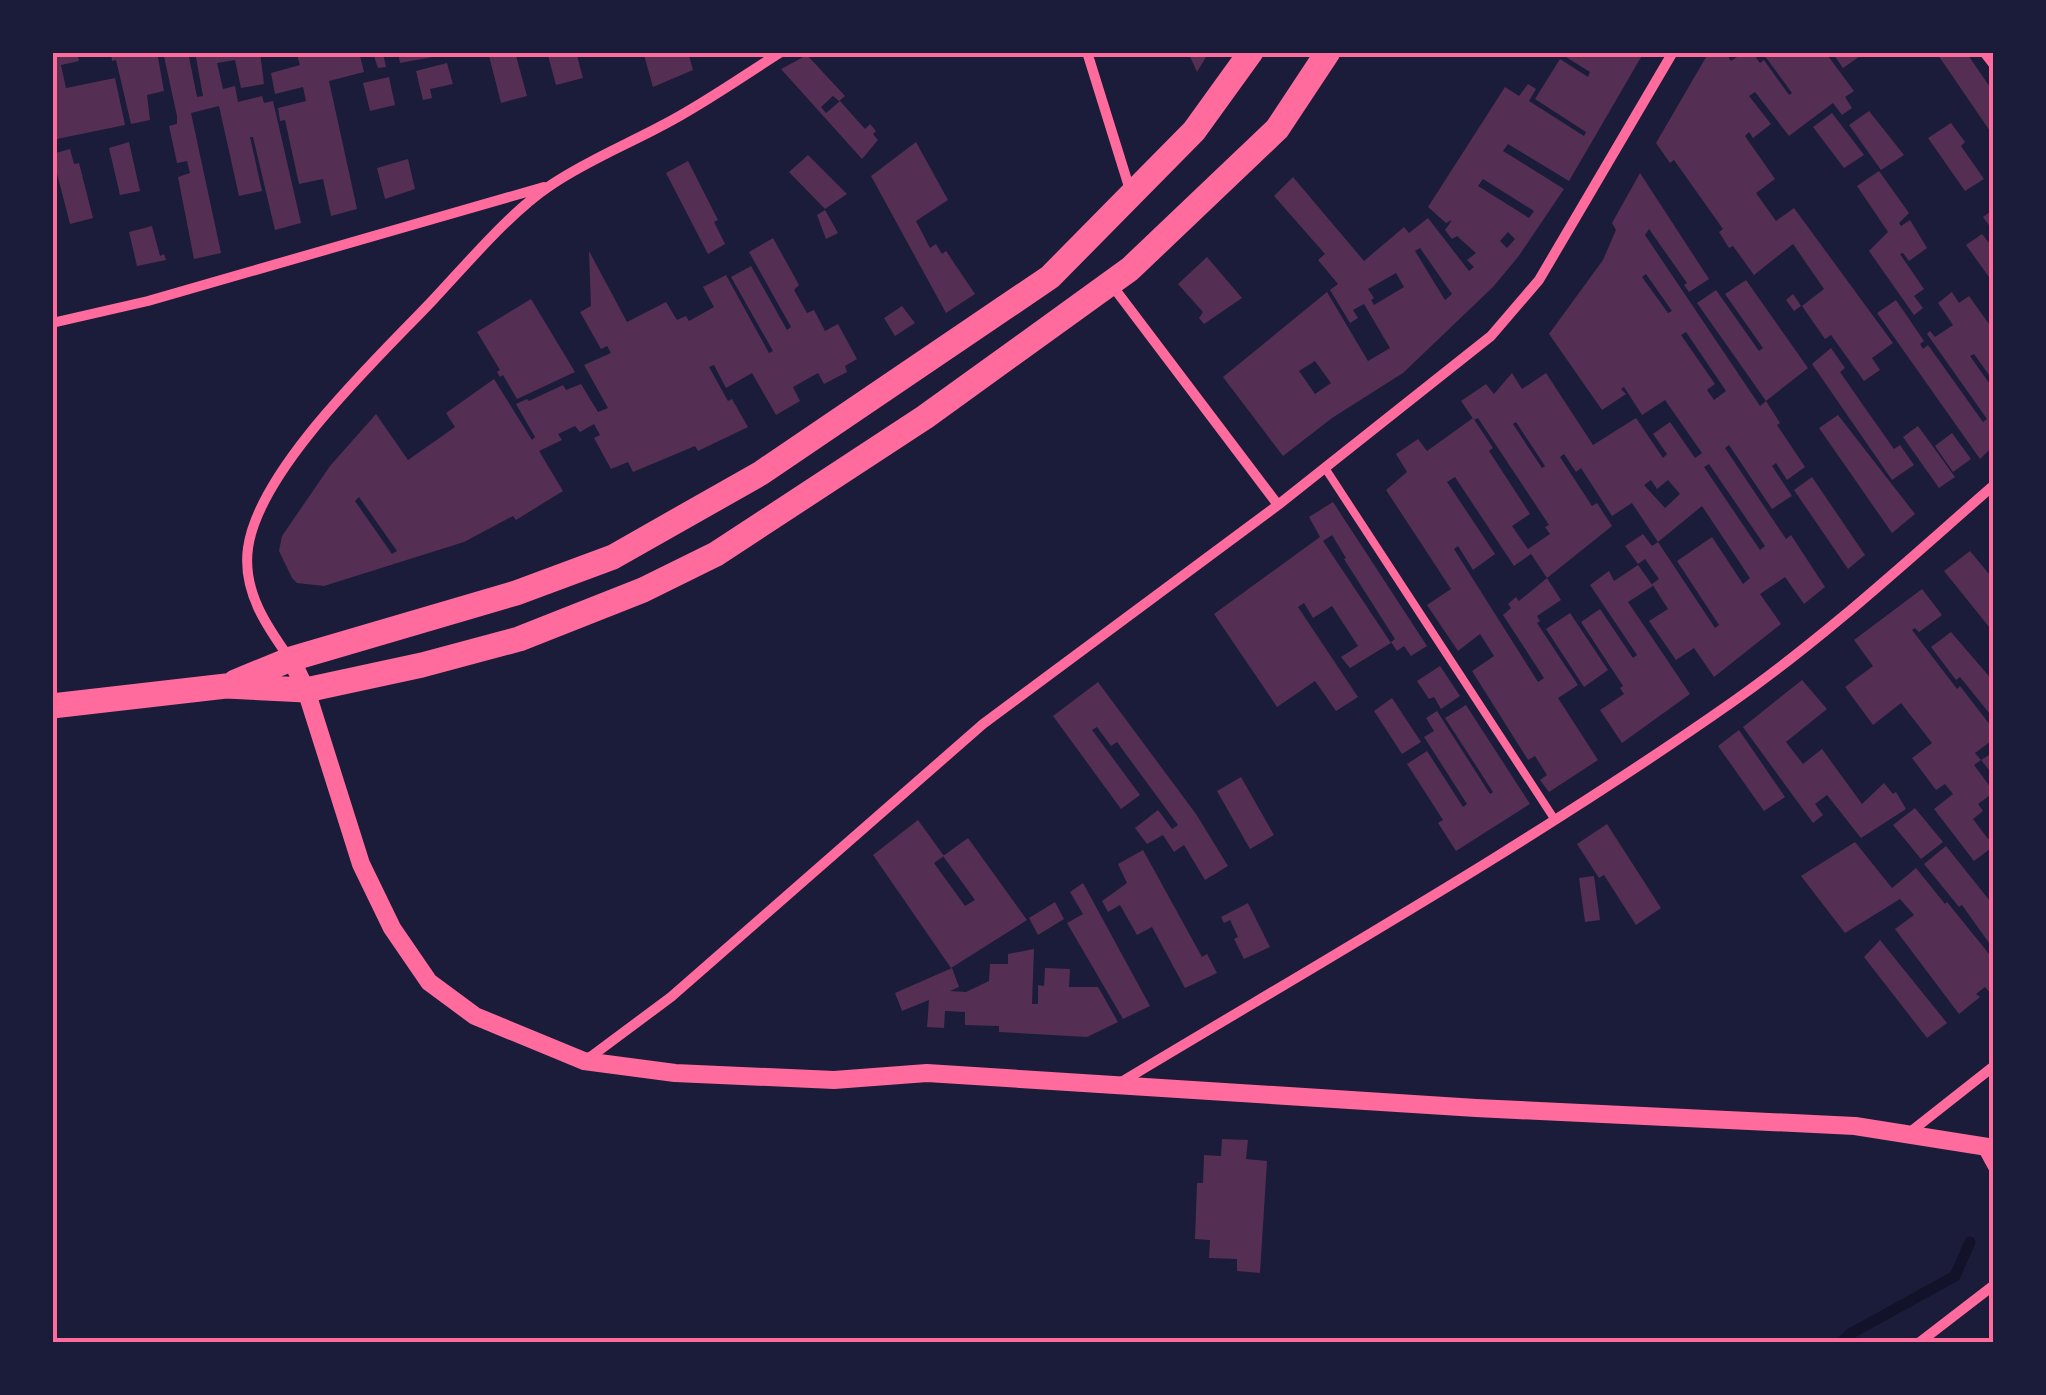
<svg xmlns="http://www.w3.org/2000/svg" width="2046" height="1395" viewBox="0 0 2046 1395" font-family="Karla,sans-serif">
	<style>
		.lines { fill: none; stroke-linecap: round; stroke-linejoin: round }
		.stream { stroke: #12122b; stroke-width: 11 }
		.building { fill: #542f53; fill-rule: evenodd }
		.service { stroke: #ff6b9d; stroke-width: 8 }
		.minor { stroke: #ff6b9d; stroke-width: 10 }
		.tertiary { stroke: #ff6b9d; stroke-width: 18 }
		.primary { stroke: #ff6b9d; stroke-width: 25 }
		.neatline { fill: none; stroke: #ff6b9d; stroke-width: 4 }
	</style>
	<rect width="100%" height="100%" fill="#1b1b3a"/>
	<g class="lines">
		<!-- stream -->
		<path class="stream" d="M1842,1342L1850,1334L1955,1276L1970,1242"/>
	</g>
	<!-- building -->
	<path class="building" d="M52,52H77L79,61L61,65L66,88L115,78L125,125L52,140Z
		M111,52H157L164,91L147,95L150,120L131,124L116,60L112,61Z
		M163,52H188L197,97L203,96L195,52H260L264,84L241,88L235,60L217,63L223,89L235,86L238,102L262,96L264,103L273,101L301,223L275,230L253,137H250L262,191L239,196L219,106L191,113L221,253L194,259L178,177L190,173L187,161L177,163L169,126L177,124V116Z
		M289,52H336L337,57L359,52L364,72L329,81L357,209L331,216L323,179L299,184L285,120L280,121L278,108L306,101L303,87L275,94L271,73L300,65L297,55L290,57Z
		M398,52H449V54L400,63Z
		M488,52H515L527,96L501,103Z
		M547,52H576L583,78L556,85Z
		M649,52H688L693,70L653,87L644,55Z
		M1188,52H1209L1197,72Z
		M1558,52H1644L1569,181L1508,144L1503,151L1564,189L1518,257L1493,287L1403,373L1332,418L1283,456L1223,377L1327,292L1368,361L1390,348L1364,304L1353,310L1358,318L1350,323L1330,290L1338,284L1318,260L1325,254L1274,196L1293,177L1364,261L1404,227L1409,233L1428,218L1469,271L1474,267L1467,260L1476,253L1457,236L1452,239L1445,230L1452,220L1446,223L1428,207L1505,87L1519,96L1528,84L1536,89L1529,101L1584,136L1586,132L1535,99L1560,59L1588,77L1590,72ZM1483,179L1534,211L1529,218L1478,186ZM1508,232L1515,239L1507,248L1500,241ZM1420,248L1452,294L1445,300L1415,251ZM1396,273L1404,287L1374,305L1371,300L1374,298L1368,289ZM1315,361L1331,383L1315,394L1299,371Z
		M1709,52H1725L1731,61L1737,57L1734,52H1752L1760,63L1764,60L1789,95L1792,93L1762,52H1825L1854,91L1845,97L1852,108L1842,115L1833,103L1789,136L1755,92L1749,96L1771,124L1753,138L1749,132L1745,136L1775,179L1756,193L1776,221L1794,208L1893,343L1872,358L1880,370L1864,381L1831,335L1825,339L1802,306L1824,289L1793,244L1754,275L1733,246L1729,248L1719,232L1723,229L1674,160L1670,163L1656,143Z
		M1832,52H1866L1843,68Z
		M1936,52H1966L1994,93V137Z
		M383,53L386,67L378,68L374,56Z
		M807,55L845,96L839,101L833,96L821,107L826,113L840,101L865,129L870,124L876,131L873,134L878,140L862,159L781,69Z
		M447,63L453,84L430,89L432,98L423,100L416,71Z
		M389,77L395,105L370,111L363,83Z
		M1869,111L1904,155L1881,170L1849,125Z
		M1832,113L1864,155L1844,168L1813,127Z
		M1951,123L1965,142L1961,146L1984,179L1965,191L1928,138Z
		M129,142L140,191L120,195L109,148Z
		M916,142L948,200L916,221L930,248L936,244L942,254L946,251L975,294L946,313L871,176Z
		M70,149L74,164L79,163L93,218L70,224L52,154Z
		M808,155L847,194L825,209L789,172Z
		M408,159L415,189L385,199L377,168Z
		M688,161L718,220L714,222L725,244L708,254L666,173Z
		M1879,171L1909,213L1899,223L1901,226L1910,220L1927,248L1909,261L1903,253L1900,254L1924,289L1914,296L1923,308L1914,315L1869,251L1888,232L1857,186Z
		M1640,173L1709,279L1689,292L1684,285L1687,283L1649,229L1645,235L1760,406L1766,401L1780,423L1777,425L1805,467L1787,480L1776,463L1772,466L1792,496L1772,509L1729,445L1725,448L1786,539L1791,535L1825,587L1804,604L1785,577L1760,594L1781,624L1714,677L1694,648L1676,660L1649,621L1668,609L1652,584L1659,579L1645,559L1638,564L1625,546L1643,534L1652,546L1658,542L1715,628L1719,625L1677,561L1712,537L1743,584L1750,578L1702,506L1658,542L1632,503L1612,516L1581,468L1576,472L1564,454L1560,457L1592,506L1597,503L1612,526L1547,578L1531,554L1514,566L1455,477L1447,482L1495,554L1473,570L1458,546L1454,549L1538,682L1544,678L1503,615L1511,608L1508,604L1516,597L1519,601L1547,578L1561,600L1537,616L1540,621L1537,623L1578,685L1558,698L1598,760L1549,792L1540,780L1547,775L1535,756L1528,760L1472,671L1494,656L1480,634L1458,651L1427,605L1451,589L1386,490L1407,472L1396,454L1418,439L1427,451L1473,418L1493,448L1489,451L1530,514L1512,526L1528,549L1550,534L1545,527L1549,525L1478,418L1474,420L1461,401L1486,384L1494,394L1512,373L1522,389L1546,373L1593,445L1636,418L1663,458L1667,454L1653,434L1670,422L1695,458L1702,453L1665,400L1642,415L1624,387L1621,389L1626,394L1602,410L1549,334L1603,260L1616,230L1612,223ZM1646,274L1672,311L1668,313L1642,277ZM1686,332L1726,391L1714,400L1707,390L1715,384L1681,335ZM1516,422L1545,466L1542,468L1513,424ZM1709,464L1765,546L1760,550L1704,467ZM1651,480L1657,489L1668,480L1680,494L1665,508L1644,485Z
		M1994,209V232L1983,217Z
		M825,210L838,233L826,239L817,215Z
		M152,226L160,256L164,254L166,260L137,266L129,232Z
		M1982,234L1990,244L1994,241V284L1966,245Z
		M773,238L799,285L794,290L807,313L814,310L825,331L838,324L857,359L845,366L847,372L824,384L818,373L793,387L800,401L776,415L752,373L726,388L714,365L709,367L728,401L732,399L748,427L698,451L695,446L633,472L628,462L611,469L594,438L600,435L594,424L580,432L575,426L558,434L562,440L539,451L563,491L516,520L513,516L464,542L324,586L297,583L292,578L279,551L282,536L330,466L376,414L408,460L455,427L446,413L494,379L532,440L535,437L516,404L527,399L529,401L563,385L566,390L581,384L598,412L608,408L584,365L611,353L607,346L601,349L580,312L591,306L589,251L627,322L666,302L677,320L686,316L689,321L714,307L703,287L726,275L769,353L773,351L731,277L751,266L787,330L791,327L749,252ZM359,497L397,551L392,554L355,501Z
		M1207,257L1242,298L1204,324L1199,318L1203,312L1178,284Z
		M1746,280L1808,368L1766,401L1697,303L1716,290L1759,351L1763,348L1725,294Z
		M1952,292L1959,303L1969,296L1994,331V382L1974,354L1970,356L1994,390V445L1980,459L1877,313L1896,300L1924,341L1920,344L1923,349L1928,345L1983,422L1987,419L1927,334L1930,331L1935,337L1953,325L1938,303Z
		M1793,294L1801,306L1794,311L1786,300Z
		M531,299L575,372L517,399L503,375L500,377L497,372L500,370L477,332Z
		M902,306L915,323L895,336L884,318Z
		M1831,348L1845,368L1840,372L1865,408L1894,449L1900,445L1914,465L1892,480L1812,364Z
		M1838,415L1915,514L1892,533L1819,428Z
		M1918,426L1955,477L1939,488L1903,437Z
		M1952,433L1971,459L1953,472L1935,446Z
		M1812,477L1865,555L1848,569L1794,490Z
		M1333,502L1427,646L1411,656L1404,646L1397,651L1391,642L1395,639L1344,559L1346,558L1332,535L1323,541L1391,643L1350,668L1341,657L1358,646L1332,606L1313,618L1304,603L1298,607L1358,697L1336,711L1315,681L1277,707L1214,614L1320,537L1309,517Z
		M1970,551L1989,574L1994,570V633L1944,571Z
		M1638,565L1653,586L1628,602L1690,694L1622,743L1600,710L1624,694L1620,688L1623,686L1581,622L1600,609L1633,658L1637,655L1590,585L1609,571L1614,581Z
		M1922,589L1942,615L1919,632L1915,628L1912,630L1957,689L1960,686L1994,730V739L1975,753L1981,760L1974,765L1994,792L1978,804L1983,811L1973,819L1988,839L1994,835V846L1974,861L1934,809L1953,794L1945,784L1936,790L1912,758L1932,743L1901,703L1873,725L1845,687L1873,666L1854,640Z
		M1570,613L1608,670L1584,687L1546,629Z
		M1951,632L1994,682V719L1960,677L1956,680L1931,647Z
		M1440,666L1460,696L1441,709L1434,697L1429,699L1417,681Z
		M1802,680L1827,709L1786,742L1803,764L1822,749L1862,804L1884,783L1893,794L1896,792L1906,809L1861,838L1827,795L1815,804L1823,815L1813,823L1743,727Z
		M1098,682L1196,814L1228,866L1205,880L1184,845L1174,852L1163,835L1147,844L1135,828L1158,810L1172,829L1178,825L1117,742L1111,746L1097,727L1092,730L1140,795L1121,809L1053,716Z
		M1392,698L1421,742L1402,754L1374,711Z
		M1466,705L1530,804L1456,851L1438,823L1443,820L1407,764L1427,751L1463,807L1467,804L1424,737L1434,731L1426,718L1437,711L1490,794L1493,792L1445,718Z
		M1739,730L1785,797L1764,811L1718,746Z
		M1994,752V776L1981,760Z
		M1241,777L1274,835L1250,849L1217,791Z
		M1915,808L1943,842L1921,859L1893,825Z
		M918,820L944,856L934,863L965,906L975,900L943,856L968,838L1027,920L951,968L873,855Z
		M1607,824L1661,908L1636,925L1604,875L1599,878L1577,844Z
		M1855,842L1892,888L1916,868L1945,904L1947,902L1994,960V997L1985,987L1976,994L1980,997L1959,1014L1895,929L1914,915L1900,899L1845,933L1801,876Z
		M1946,846L1994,906V950L1962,905L1959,907L1924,864Z
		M1143,850L1202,957L1207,954L1217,973L1185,988L1152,927L1137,935L1120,905L1108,912L1102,901L1127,883L1118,864Z
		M1594,876L1600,920L1585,922L1579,878Z
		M1083,883L1150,1006L1123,1019L1067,923L1083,914L1070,892Z
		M1055,902L1064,919L1038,935L1029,918Z
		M1248,903L1270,947L1244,959L1234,939L1238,937L1230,920L1224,923L1221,917Z
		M1880,940L1947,1023L1927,1038L1864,957Z
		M1034,949L1032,1004H1038V985L1044,986L1045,968L1070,969L1069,987H1098L1118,1022L1087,1037L999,1032V1026L965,1025V1012L945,1011L944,1028L927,1027L929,1000L902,1011L895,993L952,968L959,987L950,991L966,992L989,981L990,964H1008V954Z
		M1222,1139L1248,1140L1246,1159L1267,1161L1260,1273L1237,1271V1259L1209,1258L1210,1240L1195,1239L1197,1183H1203L1204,1155L1221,1156Z"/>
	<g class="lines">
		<!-- service -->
		<path class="service" d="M1325,468L1555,820"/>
		<!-- minor -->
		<path class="minor" d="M1087,52L1130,190
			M1984,52L1994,65
			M1111,284L1278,505
			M52,323L148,301L544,187
			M290,659C267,627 242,591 248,548C259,469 377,359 432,301C466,265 510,212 551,185C586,161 628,144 665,124C705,103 743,76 781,52
			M585,1061L671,997L983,724L1278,505L1491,336L1539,280L1673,52
			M1118,1084C1324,960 1534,841 1731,703C1824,638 1908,560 1994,485
			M1909,1133L1994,1066
			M1982,1147L1994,1169
			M1920,1342L1994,1285"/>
		<!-- tertiary -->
		<path class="tertiary" d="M291,659L306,690L361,864L392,928L429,982L475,1016L584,1061L675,1073L834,1080L927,1073L1476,1108L1855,1126L1994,1148"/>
		<!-- primary -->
		<path class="primary" d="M235,682L291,659L516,593L613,557L761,473L1050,277L1194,131L1251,52
			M52,706L226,686L306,690L422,665L519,639L643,590L716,554L925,417L1130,269L1277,129L1328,52"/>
	</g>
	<!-- border -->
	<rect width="2046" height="1395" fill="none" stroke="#1b1b3a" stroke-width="110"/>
	<rect x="55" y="55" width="1936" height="1285" class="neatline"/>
</svg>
